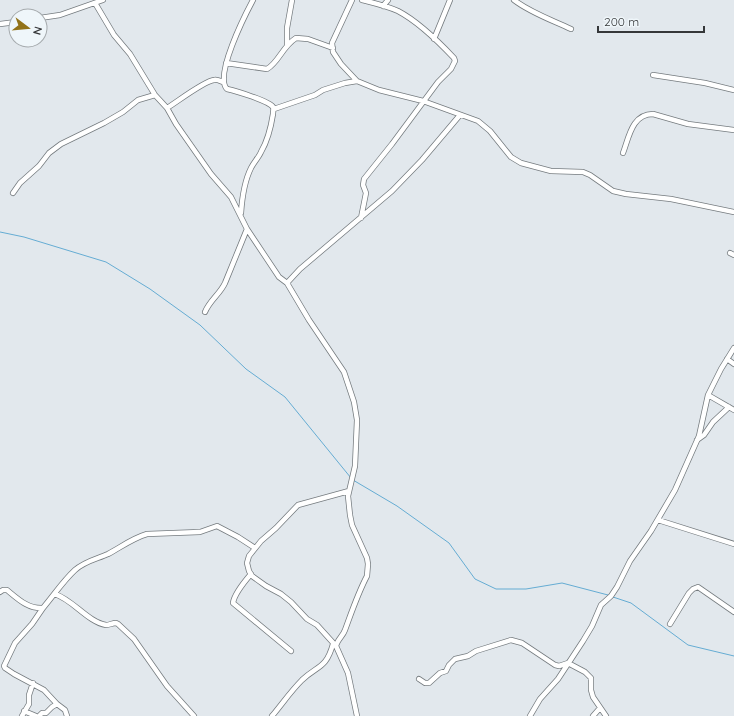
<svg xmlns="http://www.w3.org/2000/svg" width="734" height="716" viewBox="0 0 734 716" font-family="Quicksand,sans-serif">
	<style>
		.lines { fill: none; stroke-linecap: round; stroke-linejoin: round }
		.stream { stroke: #65acd3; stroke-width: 1 }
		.minor-casing { stroke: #757b7f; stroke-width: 6 }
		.minor { stroke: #fff; stroke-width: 4.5 }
	</style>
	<rect width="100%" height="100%" fill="#e2e8ed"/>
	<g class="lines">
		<!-- stream -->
		<path class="stream" d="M0,232L24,237L106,262L150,289L200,325L246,369L285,397L351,478
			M353,480L397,506L449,543L475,579L496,589H526L562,583L608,595
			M613,597L631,603L688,645L734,656"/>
		<!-- minor casing -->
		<g class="minor-casing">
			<path id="minor" d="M352,0L332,43L333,52L341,64L357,81L379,90L423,101L478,121L490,131L511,157L521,163L551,171L583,172L590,175L613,191L626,194L671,199L734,212
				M514,0C531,13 552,20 571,29
				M95,3L114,35L130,54L155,95L167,108L176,124L211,174L231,197L247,229L279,277L287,283L309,320L344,372L354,402L357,420L355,466L348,496L350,515L352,525L367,558L368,564L367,576C358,593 352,611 345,630C343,636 337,640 336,646L348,673L357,716
				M383,6L388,0
				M40,18L60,15L103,0
				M0,24L16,22
				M434,39L450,0
				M287,45V28L292,0
				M226,63L267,69C279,62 282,47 296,38L308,39L333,48
				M653,75L705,83L734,90
				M167,108C177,102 204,81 214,80C217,79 220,81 223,82
				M274,109L315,95L323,90L345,83L357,81
				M623,153C629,137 632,114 653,114L688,124L734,130
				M13,193L20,183L39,166L49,153L61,144L104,123L123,112L138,100L155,95
				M241,213C242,199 245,180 251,168C254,162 259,157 261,152C268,140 271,127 273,114C273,111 274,109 273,107C269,101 236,91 227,89C214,76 245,15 253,0
				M361,218L366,193L363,185L364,179L392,144L438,82L451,69L455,61L454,58C438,41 419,22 398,11C387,6 374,3 362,0
				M730,253L734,255
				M287,283L300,269L392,191L422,160L460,115
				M205,312C210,300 220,294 225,283L247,229
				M727,359L734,364
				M708,395L734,410
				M697,440L704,435L713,422L729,407
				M658,520L734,544
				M251,574C245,581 234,595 233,603L291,651
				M0,592L3,590H7C18,599 28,609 43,608C54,595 63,581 75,570C85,561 97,559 108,554C121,547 133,538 147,534L200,532L217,526L238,537L255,548
				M55,594C73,600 88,622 106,625C110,625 112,623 116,623L118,624L134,639L167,686L194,716
				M43,608L32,624L15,643L4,666L5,668L14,674L44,690L57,704L65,710L67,716
				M670,624L689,593L693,589L698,587L734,612
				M336,646L317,625L307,619L291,602L281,594L266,586L252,576L249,571L247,563L249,556L261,541L276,528L298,505L349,491
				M419,679L425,683H429L440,673L446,671L449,665L455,659L468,656L476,651L511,640L522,643L555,665L559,666L568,663L585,672L591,678V690L593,697L606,716
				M24,711L36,716
				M22,716L29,704V695L33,683
				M39,716L42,713H46L52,707L57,704
				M272,716C282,704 291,691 302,680C318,665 326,669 333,644
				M530,716L540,699L558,679L583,641L592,626L601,605L611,596L617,587L630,561L651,531L675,490L699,436L708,395L721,369L734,348
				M593,716L600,708"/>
		</g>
		<!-- minor -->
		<use href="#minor" class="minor"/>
	</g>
	<!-- north arrow -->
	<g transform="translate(28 28) rotate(106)"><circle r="19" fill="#eff6fa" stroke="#a5aaad"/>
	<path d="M0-3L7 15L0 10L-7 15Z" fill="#927218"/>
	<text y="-6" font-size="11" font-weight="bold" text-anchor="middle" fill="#353739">N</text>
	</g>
	<!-- scale -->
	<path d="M598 26v6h106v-6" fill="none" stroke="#353739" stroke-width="2"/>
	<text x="604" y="26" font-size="12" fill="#353739" stroke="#eff6fa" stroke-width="3" paint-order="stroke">200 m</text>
</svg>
